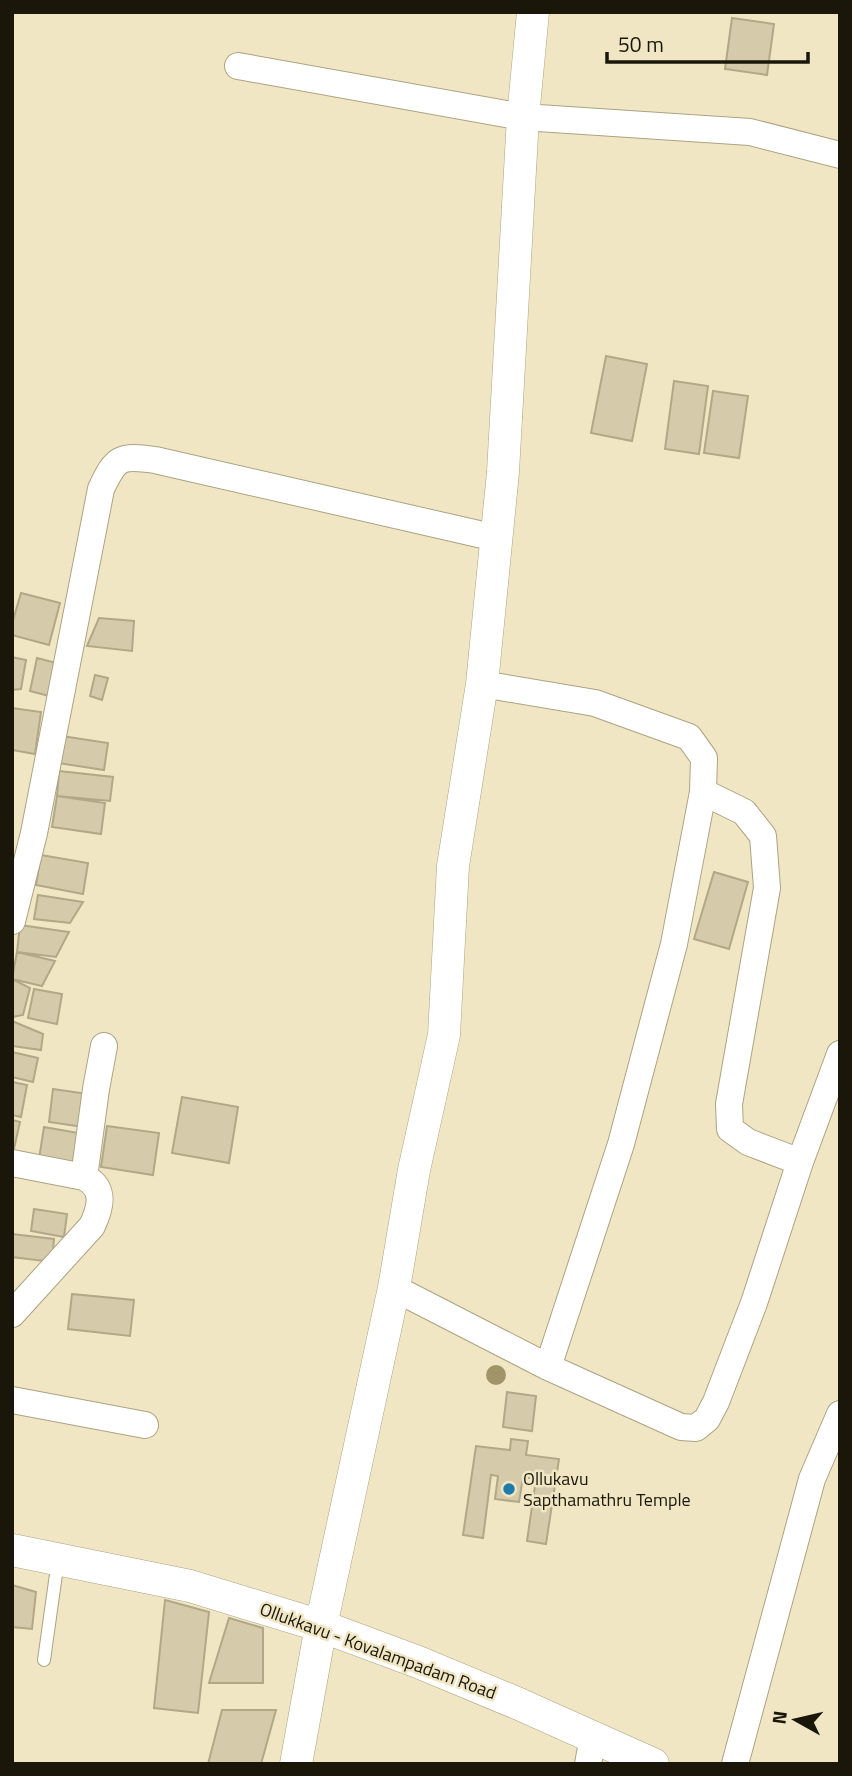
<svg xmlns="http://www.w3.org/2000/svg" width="852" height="1776" viewBox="0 0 852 1776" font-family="'Titillium Web',sans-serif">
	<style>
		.building { fill: #d5cbaa; stroke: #b1a887; stroke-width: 2 }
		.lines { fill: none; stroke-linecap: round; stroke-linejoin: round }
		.service-casing { stroke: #aca382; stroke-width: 14 }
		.minor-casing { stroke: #aca382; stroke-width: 28 }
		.tertiary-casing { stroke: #aca382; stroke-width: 33 }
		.service { stroke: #fff; stroke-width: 12 }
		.minor { stroke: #fff; stroke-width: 26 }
		.tertiary { stroke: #fff; stroke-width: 32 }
		.tree { fill: #a09468 }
		.poi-dot { fill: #1e7ca9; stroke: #f0e6c4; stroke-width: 2.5 }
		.labels { text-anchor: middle; stroke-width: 5; stroke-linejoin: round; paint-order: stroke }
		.poi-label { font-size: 18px; fill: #1a170a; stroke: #f0e6c4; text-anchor: start }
		.street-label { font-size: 18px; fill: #1a170a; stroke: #f0e6c4 }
	</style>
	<rect width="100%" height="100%" fill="#f0e6c4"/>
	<!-- building -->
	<path class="building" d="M732,18L774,24L767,75L725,69Z
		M606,356L647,364L632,441L591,433Z
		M674,381L708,386L699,454L665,449Z
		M713,391L748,396L739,458L704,453Z
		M21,593L60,603L49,645L12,635V624Z
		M99,618L134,621L132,651L87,646Z
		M12,657L26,660L21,689L12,690Z
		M37,658L56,663L49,696L30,691Z
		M95,675L108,678L102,700L90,696Z
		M12,708L41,712L35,754L12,750Z
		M62,736L108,743L104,770L58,763Z
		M59,771L113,777L110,801L57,796Z
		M57,796L105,803L101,834L52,827Z
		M41,855L88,863L83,894L36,885Z
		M714,872L748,882L729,949L694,939Z
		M38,895L83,902L70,923L34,919Z
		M20,925L69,932L56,957L17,952Z
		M17,952L55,961L42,986L12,979Z
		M12,979L30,988L23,1015L12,1017Z
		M34,989L62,994L57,1024L28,1018Z
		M12,1021L43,1034L41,1050L12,1046Z
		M12,1052L38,1058L33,1082L12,1077Z
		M12,1082L27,1085L21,1117L12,1115Z
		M53,1089L88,1094L84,1127L49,1122Z
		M182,1097L238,1107L229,1163L172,1153Z
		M12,1120L20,1122L13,1153H12Z
		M107,1126L159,1133L153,1175L101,1167Z
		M44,1127L84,1134L79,1166L39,1159Z
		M34,1209L67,1214L64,1237L31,1231Z
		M12,1234L54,1239L52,1262L12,1257Z
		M72,1294L134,1300L130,1336L68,1329Z
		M507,1392L536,1396L532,1431L503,1427Z
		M511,1439L528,1441L526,1455L559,1459L546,1544L527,1541L536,1479L523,1477L519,1502L495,1499L498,1476L491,1475L483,1538L463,1535L476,1446L510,1450Z
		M12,1585L36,1592L32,1629L12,1627Z
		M165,1600L209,1612L198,1713L154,1708Z
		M229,1618L263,1628V1683H209Z
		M222,1710H276L261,1764H208Z"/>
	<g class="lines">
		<!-- service casing -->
		<g class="service-casing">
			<path id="service" d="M44,1660L58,1560"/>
		</g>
		<!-- minor casing -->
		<g class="minor-casing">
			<path id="minor" d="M238,66L523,117L750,132L840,155
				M482,684L595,703L689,737L704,758L703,792L674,944L621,1144L548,1367
				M703,792L744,812L763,836L767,888L729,1104L730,1129L748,1142L800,1162
				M12,921L34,833L101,489C116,457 120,455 155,460L496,538
				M12,1163L84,1177C106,1188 101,1207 92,1226L12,1314
				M84,1177L96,1089L104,1046
				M394,1288L548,1367L681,1427L696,1428L707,1419L716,1402L754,1303L800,1162L840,1054
				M12,1400L145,1425
				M588,1764L593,1737
				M735,1764L812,1479L840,1414"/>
		</g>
		<!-- tertiary casing -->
		<g class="tertiary-casing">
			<path id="tertiary" d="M12,1550L190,1586L321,1626L418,1662L519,1704L653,1764
				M296,1764L321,1626L394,1288L414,1170L444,1035L453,866L482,684L503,472L523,117L533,12"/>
		</g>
		<!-- service -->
		<use href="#service" class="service"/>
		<!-- minor -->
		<use href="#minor" class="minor"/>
		<!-- tertiary -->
		<use href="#tertiary" class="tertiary"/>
	</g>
	<!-- trees -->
	<circle class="tree" cx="496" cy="1375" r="10"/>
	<!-- markers -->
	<circle class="poi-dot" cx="509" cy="1489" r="7"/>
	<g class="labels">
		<!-- poi labels -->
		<g class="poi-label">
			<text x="523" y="1485">Ollukavu<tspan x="523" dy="21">Sapthamathru Temple</tspan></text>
		</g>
		<!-- street labels -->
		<g class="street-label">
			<text transform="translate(378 1651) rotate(20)" y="6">Ollukkavu - Kovalampadam Road</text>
		</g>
	</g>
	<!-- border -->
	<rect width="852" height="1776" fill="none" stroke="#1a170a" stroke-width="28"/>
	<!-- north arrow -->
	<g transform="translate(796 1720) rotate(278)" stroke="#f0e6c4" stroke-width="5" paint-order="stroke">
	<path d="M0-5L12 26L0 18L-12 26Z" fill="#1a170a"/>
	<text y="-10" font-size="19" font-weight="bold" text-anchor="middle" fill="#1a170a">N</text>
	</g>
	<!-- scale -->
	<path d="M607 52v10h201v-10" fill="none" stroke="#1a170a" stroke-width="3.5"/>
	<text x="618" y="52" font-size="21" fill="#1a170a" stroke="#f0e6c4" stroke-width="5" paint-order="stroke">50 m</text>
</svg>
